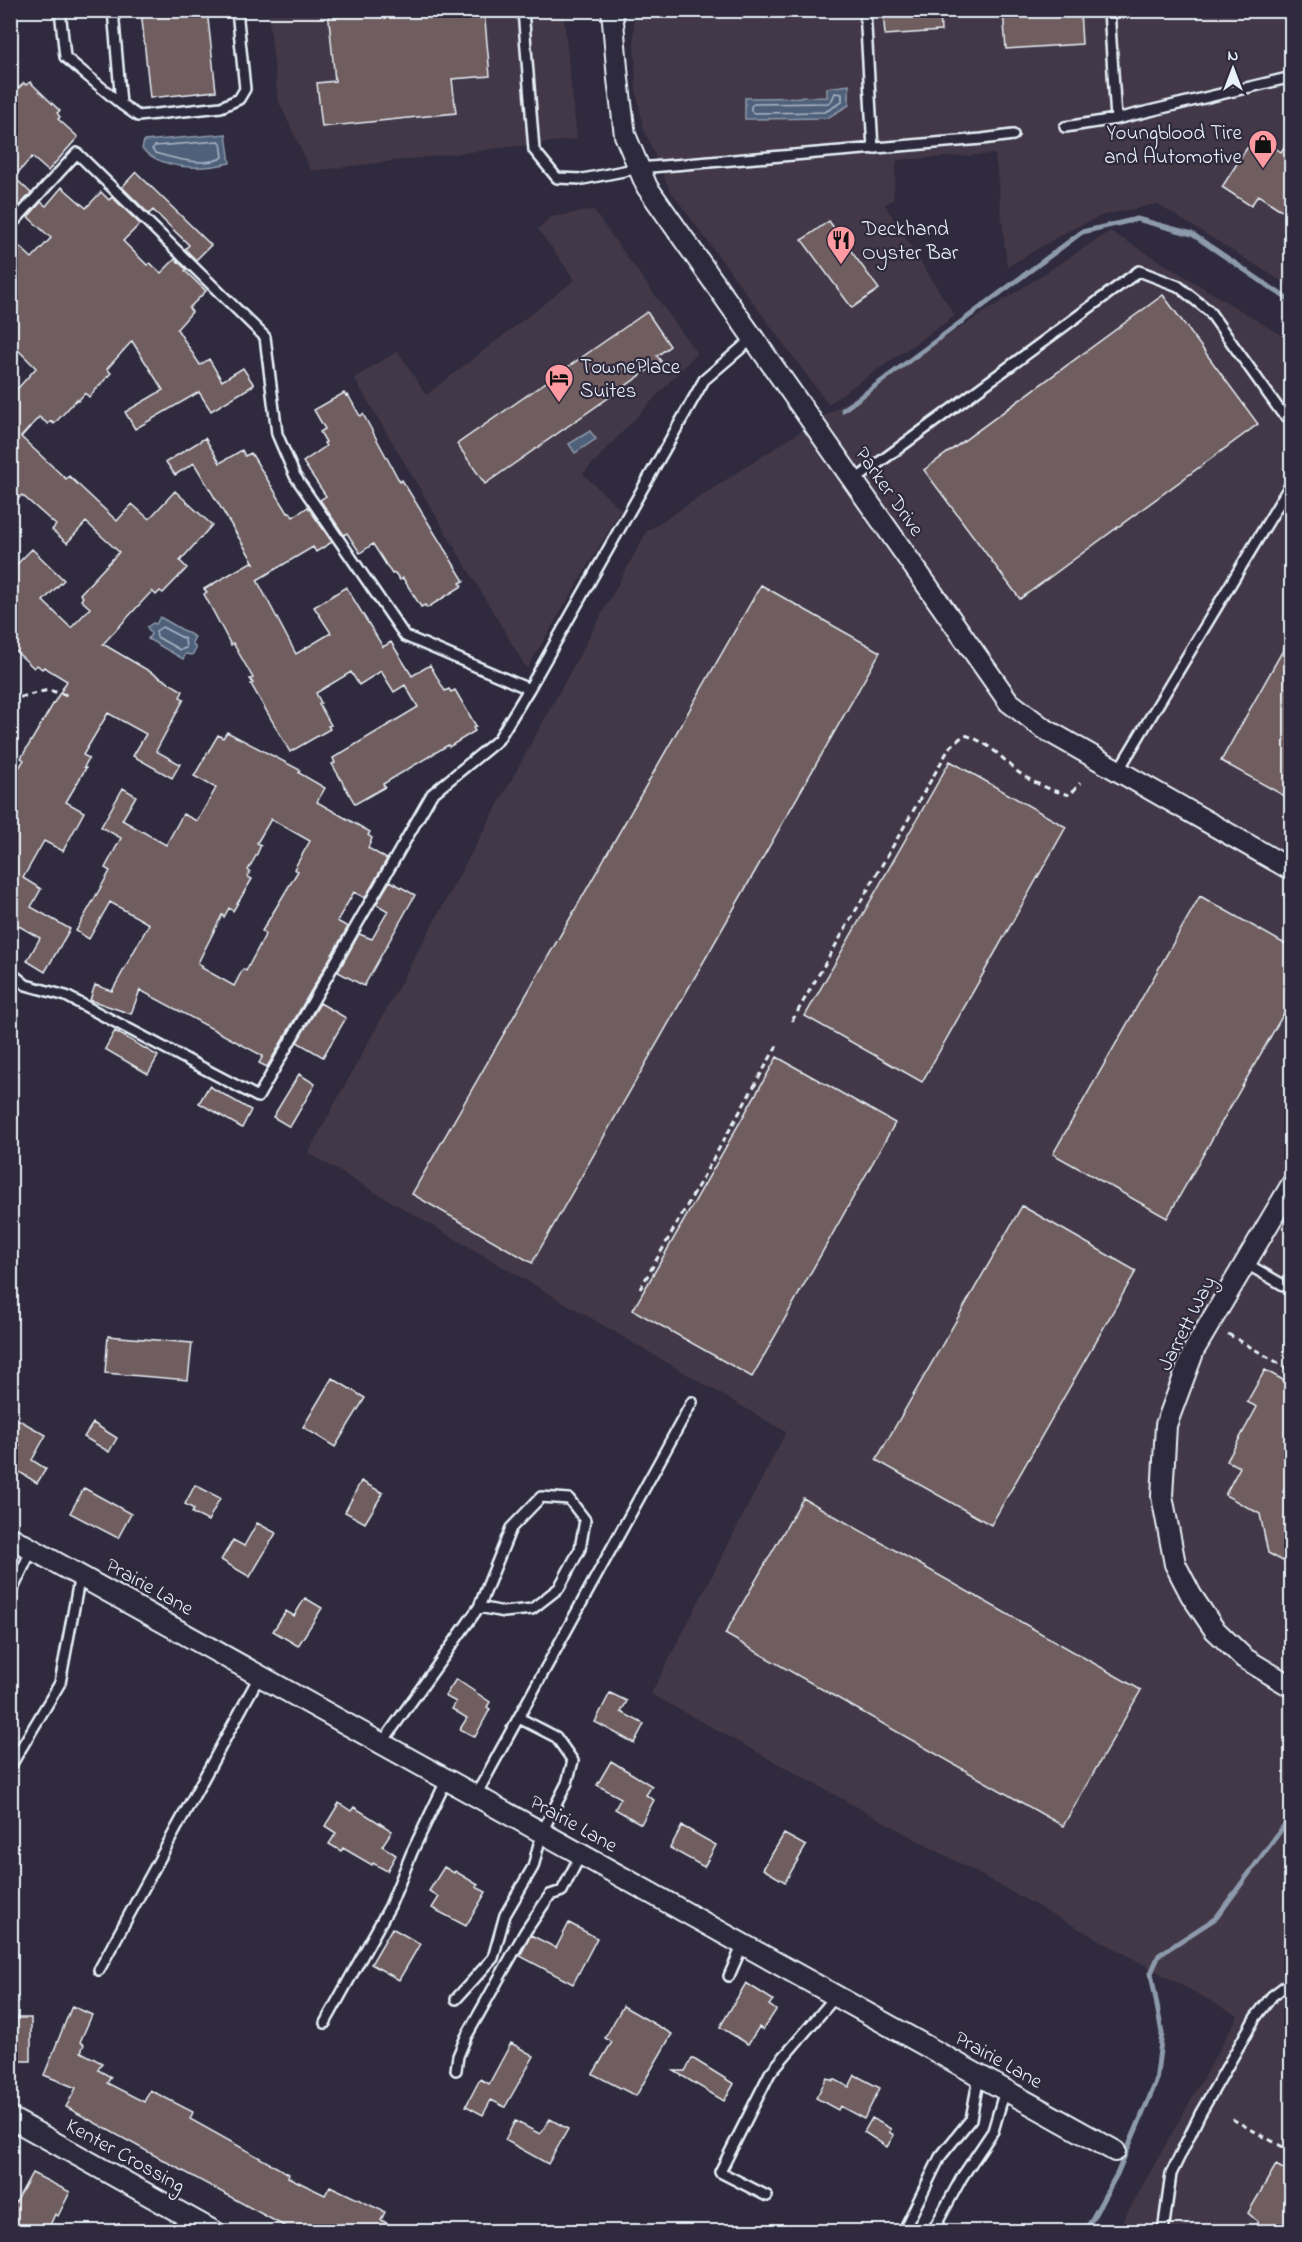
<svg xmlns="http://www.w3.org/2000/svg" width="1302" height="2242" viewBox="0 0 1302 2242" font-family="'Indie Flower',sans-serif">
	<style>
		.built { fill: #423947 }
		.water { fill: #50607a; stroke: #8d9aac; stroke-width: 1.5 }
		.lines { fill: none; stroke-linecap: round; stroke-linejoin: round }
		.shore { stroke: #abb7c6; stroke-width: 1.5 }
		.stream { stroke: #8d9aac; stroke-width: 5 }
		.building { fill: #705d5e; stroke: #e8f1f8; stroke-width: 1.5; fill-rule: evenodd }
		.lane-casing { stroke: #e8f1f8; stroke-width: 14 }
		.street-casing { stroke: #e8f1f8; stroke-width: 24 }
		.path { stroke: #e8f1f8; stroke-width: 3; stroke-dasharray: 6 4.5; stroke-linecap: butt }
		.lane { stroke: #2f2a3d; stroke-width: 9 }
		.street { stroke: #2f2a3d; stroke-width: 20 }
		.labels { text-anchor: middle; stroke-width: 4.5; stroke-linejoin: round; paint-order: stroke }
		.poi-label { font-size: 21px; fill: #e8f1f8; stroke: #2f2a3d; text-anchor: start }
		.street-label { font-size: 21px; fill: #e8f1f8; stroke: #2f2a3d }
	</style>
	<rect width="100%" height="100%" fill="#2f2a3d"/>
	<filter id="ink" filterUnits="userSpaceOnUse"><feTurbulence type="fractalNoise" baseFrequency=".0167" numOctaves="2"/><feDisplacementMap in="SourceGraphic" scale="12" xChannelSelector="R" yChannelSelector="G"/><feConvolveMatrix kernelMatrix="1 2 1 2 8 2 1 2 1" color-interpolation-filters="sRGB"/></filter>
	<g filter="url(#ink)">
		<!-- built -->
		<path class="built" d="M268,11H563L577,139L311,171L278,100Z
			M633,11H1291V287L1157,204L1103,215L1066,232L1007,267L995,154L897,160L893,199L885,205L955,316L828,404L669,189L644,130L636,90Z
			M593,210L697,353L583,474L621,510L527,669L354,378L398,351L426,395L575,280L538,229L551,217Z
			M1110,231L1291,341V2231H1117L1238,2016L651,1694L786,1432L308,1153L647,531Z"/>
		<!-- water -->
		<path class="water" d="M849,85V105L827,118L745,119V98L827,97V88Z
			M226,134L230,163C201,170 164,170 142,149L144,141Z
			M590,431L596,439L575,453L569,444Z
			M160,617L195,637L192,642L196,649L192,655L186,654L183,659L148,639L151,634L147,627L153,623L156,624Z"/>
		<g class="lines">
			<!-- shore -->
			<path class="shore" d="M835,93L842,94V102L825,112L754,113L751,111V106L754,104L828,103L832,100Z
				M219,141L221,143L223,157C206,168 173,158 155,153L152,149L155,146Z
				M162,627L185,639L186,648L180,650L157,637L156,631Z"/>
			<!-- stream -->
			<path class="stream" d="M843,410L1082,232L1137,219L1192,234L1292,302
				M1085,2232L1117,2174L1156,2082L1162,2033L1151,1973L1159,1955L1216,1918L1292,1815"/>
		</g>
		<!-- building -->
		<path class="building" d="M141,10H207L216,91L150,98Z
			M328,10H484L490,76L452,79L456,113L322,127L317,83L335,81Z
			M883,10H940L941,31L885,35Z
			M1003,10H1080L1082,44L1006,49Z
			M30,82L60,111L57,113L60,117L58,119L78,137L48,171L32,157L14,177L31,193L18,207L10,201V96L24,83L26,85Z
			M1292,135V217L1258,195L1251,206L1222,187L1247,148L1269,144L1281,152Z
			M136,172L211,245L196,260L185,249L189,245L153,210L149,214L122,187Z
			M62,187L86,208L101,192L109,200L112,197L140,224L123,241L147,265L150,263L161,273L175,259L187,270L185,271L206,291L189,308L192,312L177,329L200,365L209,359L222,381L243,368L254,385L211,411L199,392L135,429L125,412L163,390L132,341L107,369L111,373L89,397L85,393L78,401L77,399L54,424L51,421L48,424L39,417L21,437L66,479L69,476L117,521L132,504L149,519L175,491L212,525L180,561L187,568L163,593L160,591L156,595L152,591L103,644L183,691L180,697L184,699L156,751L180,764L172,778L133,756L146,734L108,713L83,755L89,758L84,767L86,768L66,802L84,812L63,851L44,841L23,878L41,889L31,907L70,929L45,972L27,961L40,938L10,921V782L24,760L21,758L67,681L44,667L42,669L37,665L34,668L10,646V571L32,549L64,580L43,601L71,628L90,608L81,600L83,597L80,594L119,552L86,522L67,543L52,530L56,525L22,495L10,507V397L36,368L10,342V238L32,258L51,238L28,217L41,202L46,206Z
			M829,221L879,289L852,308L802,240Z
			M1163,295L1258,424L1020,599L924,470Z
			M647,312L670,346L657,356L661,361L485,484L457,444Z
			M344,393L346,396L348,395L360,416L363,414L400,482L402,480L464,581L460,583L462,586L427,608L425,605L421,607L403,578L400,580L395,573L392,574L373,544L360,553L347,533L344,535L320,500L326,496L303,462L326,446L324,443L326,442L320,432L325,429L314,410Z
			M205,438L220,463L242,450L245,456L251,453L288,513L290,512L293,517L308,507L332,542L316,552L313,547L257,580L296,654L331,633L314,607L346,587L383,647L391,642L412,676L430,665L445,691L449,689L451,692L455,690L476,726L473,728L475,731L449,747L448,745L383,784L385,787L355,804L332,764L335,763L333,758L418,707L405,685L394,692L381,671L359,685L351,672L316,693L321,703L319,704L331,725L328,726L330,729L290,752L251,684L253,683L250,679L253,678L233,643L231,645L204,594L207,592L204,589L251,562L254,563L194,463L175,475L166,462Z
			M761,585L880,652L532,1263L412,1194Z
			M1292,634V800L1221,761Z
			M227,732L300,770L299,773L325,788L317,802L370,832L368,835L372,838L368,848L387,859L365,898L354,892L337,921L348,927L267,1067L259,1063L263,1056L140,990L131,1014L90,1000L95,985L112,991L149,924L110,902L89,939L76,931L110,871L105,868L121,838L101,827L123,788L136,796L122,820L166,845L183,814L197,821L216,788L194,776L218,735L223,738ZM271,819L310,841L294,869L298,871L262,931L265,934L264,937L246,971L243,969L234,986L202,968L203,966L198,963L222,915L224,917L229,908L233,911L252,879L248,877L250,872L248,870L257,854L261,845L257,843Z
			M950,761L1066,827L922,1082L805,1016Z
			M390,881L415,895L364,986L338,972L359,934L372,939L388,911L376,904Z
			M1200,896L1292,948V999L1167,1218L1053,1154Z
			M320,1003L346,1018L323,1057L297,1042Z
			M115,1031L158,1056L148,1074L105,1049Z
			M777,1057L895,1123L752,1377L633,1310Z
			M299,1074L315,1084L290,1127L273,1117Z
			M209,1086L251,1110L242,1128L199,1103Z
			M1022,1206L1136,1271L991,1525L876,1460Z
			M108,1336L192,1343L188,1380L105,1373Z
			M1265,1370L1292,1385V1476L1283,1492L1292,1497V1566L1268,1553L1260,1514L1225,1495L1240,1467L1227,1461L1257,1407L1247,1402Z
			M332,1378L365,1398L335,1447L303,1427Z
			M10,1415L46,1435L32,1460L46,1469L37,1483L10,1466V1461L20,1445L10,1439Z
			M93,1423L117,1438L109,1452L84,1437Z
			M361,1481L383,1493L365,1523L345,1512Z
			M195,1485L220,1498L208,1521L192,1513L194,1509L185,1504Z
			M84,1488L131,1514L118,1538L70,1513Z
			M803,1498L1141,1690L1063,1826L725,1634Z
			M257,1523L276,1533L250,1577L221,1560L233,1540L244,1546Z
			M305,1598L322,1608L298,1646L273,1631L286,1611L294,1616Z
			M456,1679L490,1702L487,1707L490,1709L475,1737L460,1729L467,1718L452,1709L456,1702L445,1696Z
			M610,1693L627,1701L621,1712L644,1724L634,1743L595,1722Z
			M611,1761L652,1786L646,1795L654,1800L641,1824L615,1809L621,1798L597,1785Z
			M339,1803L351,1811L354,1807L392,1831L382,1846L396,1855L387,1871L373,1863L372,1865L343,1848L341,1851L329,1844L336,1833L325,1826Z
			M682,1826L716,1845L704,1867L670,1848Z
			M784,1834L806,1846L785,1882L763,1869Z
			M444,1867L454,1873L455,1871L478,1885L476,1887L486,1892L466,1926L432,1908L439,1897L429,1891Z
			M569,1923L597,1938L573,1984L520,1956L531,1935L556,1948Z
			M392,1928L420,1944L399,1980L371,1964Z
			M746,1983L773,2000L769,2005L776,2010L763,2030L759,2027L748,2044L720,2027Z
			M72,2006L92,2015L80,2042L84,2044L81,2052L102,2063L98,2070L111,2077L107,2083L144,2102L150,2090L193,2112L190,2119L289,2174L288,2177L325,2195L330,2186L385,2212L381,2220L403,2232H295L66,2107L76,2088L44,2075Z
			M623,2006L672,2034L636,2096L593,2074L612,2042L605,2038Z
			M10,2018H31V2061H10Z
			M511,2043L534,2056L505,2107L491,2100L483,2115L466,2106L480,2079L489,2084Z
			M692,2058L734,2084L724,2101L674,2071H685Z
			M855,2075L880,2088L864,2119L840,2106L838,2110L816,2098L827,2078L833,2081L834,2079L849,2087Z
			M872,2118L891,2129L889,2132L894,2135L887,2147L864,2132Z
			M550,2119L568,2129L548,2164L505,2140L515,2121L540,2134Z
			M1276,2165L1292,2174V2232H1253L1258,2222L1248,2213Z
			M32,2173L70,2192L58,2216L55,2214L47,2232H18L10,2228V2200L16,2202Z"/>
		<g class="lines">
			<!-- lane casing -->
			<g class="lane-casing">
				<path id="lane" d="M60,10L65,57L121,104
					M113,10L121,104L138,116L221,107L239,99L245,89L237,10
					M523,10L534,150L557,178L583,179L639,168L982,139L1013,135
					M865,10L873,149
					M1109,10L1116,119
					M1065,127L1116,119L1292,77
					M10,226L77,153L265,337L277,434L295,476L405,636L529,689
					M854,481L1139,271L1178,286L1209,311L1281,412L1292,420
					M1118,771L1292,482
					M10,972L26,985L66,996L258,1097L432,794L498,740L529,689L704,380L753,338
					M1245,1263L1292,1290
					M10,1595L32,1549
					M382,1743L479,1607L511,1528L541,1497L569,1499L585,1520L580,1549L559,1588L532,1609L504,1612L479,1607
					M10,1767L60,1683L80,1575
					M476,1795L692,1402
					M99,1970L260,1675
					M729,1976L743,1944
					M456,1999L493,1958L505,1915L533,1867L542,1832L567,1783L573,1761L556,1737L519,1718
					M325,2023L390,1906L412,1852L447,1779
					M456,2070L458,2056L466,2037L525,1932L550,1895L562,1891L581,1854
					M767,2196L720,2172L770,2073L836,1996
					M903,2232L940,2157L971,2119L979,2076
					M932,2232L962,2177L993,2131L1005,2090
					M1163,2232L1171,2174L1200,2114L1255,2018L1272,1996L1292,1981"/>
			</g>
			<!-- street casing -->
			<g class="street-casing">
				<path id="street" d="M612,10L618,79L625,135L647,187L1009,702L1043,728L1292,870
					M1292,1184L1194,1350L1166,1425L1162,1496L1175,1564L1191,1595L1214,1629L1244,1658L1292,1687
					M10,1537L1115,2151
					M10,2125L14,2120L215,2232"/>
			</g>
			<!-- path -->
			<path class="path" d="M10,700L48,690L70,696
				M792,1021L950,747L964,735C986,740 1002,758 1018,772C1033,783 1052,791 1070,795L1080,783
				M640,1289L779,1042
				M1228,1334L1292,1371
				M1232,2119L1292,2152"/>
			<!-- lane -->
			<use href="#lane" class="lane"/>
			<!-- street -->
			<use href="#street" class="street"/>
		</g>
	</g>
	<!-- icons -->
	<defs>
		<g id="shop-pin" transform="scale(1.5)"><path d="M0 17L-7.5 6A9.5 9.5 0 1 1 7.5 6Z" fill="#ff9aa2" stroke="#2f2a3d"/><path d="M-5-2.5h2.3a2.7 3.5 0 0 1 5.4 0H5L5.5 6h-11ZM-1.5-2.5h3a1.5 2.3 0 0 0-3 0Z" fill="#111"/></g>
		<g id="restaurant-pin" transform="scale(1.5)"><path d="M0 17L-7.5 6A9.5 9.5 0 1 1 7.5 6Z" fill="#ff9aa2" stroke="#2f2a3d"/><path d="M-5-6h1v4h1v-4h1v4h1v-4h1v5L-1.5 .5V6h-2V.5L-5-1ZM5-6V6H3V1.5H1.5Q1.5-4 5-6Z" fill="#111"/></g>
		<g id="hotel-pin" transform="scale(1.5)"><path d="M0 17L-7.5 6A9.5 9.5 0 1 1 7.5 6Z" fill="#ff9aa2" stroke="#2f2a3d"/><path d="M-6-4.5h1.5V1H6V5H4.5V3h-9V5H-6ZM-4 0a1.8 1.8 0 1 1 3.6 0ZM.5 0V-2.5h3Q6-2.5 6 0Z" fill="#111"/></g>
	</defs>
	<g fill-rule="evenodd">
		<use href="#shop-pin" x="1263" y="144"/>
		<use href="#restaurant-pin" x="841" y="240"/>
		<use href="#hotel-pin" x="559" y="378"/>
	</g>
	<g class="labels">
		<!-- poi labels -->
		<g class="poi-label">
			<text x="1242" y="139" text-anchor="end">Youngblood Tire<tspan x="1242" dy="24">and Automotive</tspan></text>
			<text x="862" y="235">Deckhand<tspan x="862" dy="24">Oyster Bar</tspan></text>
			<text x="580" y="373">TownePlace<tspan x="580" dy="24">Suites</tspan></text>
		</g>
		<!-- street labels -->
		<g class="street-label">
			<text transform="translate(890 491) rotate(55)" y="7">Parker Drive</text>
			<text transform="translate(1186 1323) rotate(-63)" y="7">Jarrett Way</text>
			<text transform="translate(150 1586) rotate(29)" y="7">Prairie Lane</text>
			<text transform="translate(574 1823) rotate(29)" y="7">Prairie Lane</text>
			<text transform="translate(999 2059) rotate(29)" y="7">Prairie Lane</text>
			<text transform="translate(126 2155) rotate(29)" y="7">Kenter Crossing</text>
		</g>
	</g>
	<!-- margin -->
	<rect width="1302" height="2242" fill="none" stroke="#2f2a3d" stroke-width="36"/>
	<rect x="18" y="18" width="1266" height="2206" fill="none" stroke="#e8f1f8" stroke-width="2" filter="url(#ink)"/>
	<!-- north arrow -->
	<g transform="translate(1233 69)" stroke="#2f2a3d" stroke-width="4.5" paint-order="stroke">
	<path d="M0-4.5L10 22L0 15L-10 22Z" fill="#e8f1f8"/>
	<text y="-9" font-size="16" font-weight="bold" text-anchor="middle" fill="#e8f1f8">N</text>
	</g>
</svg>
